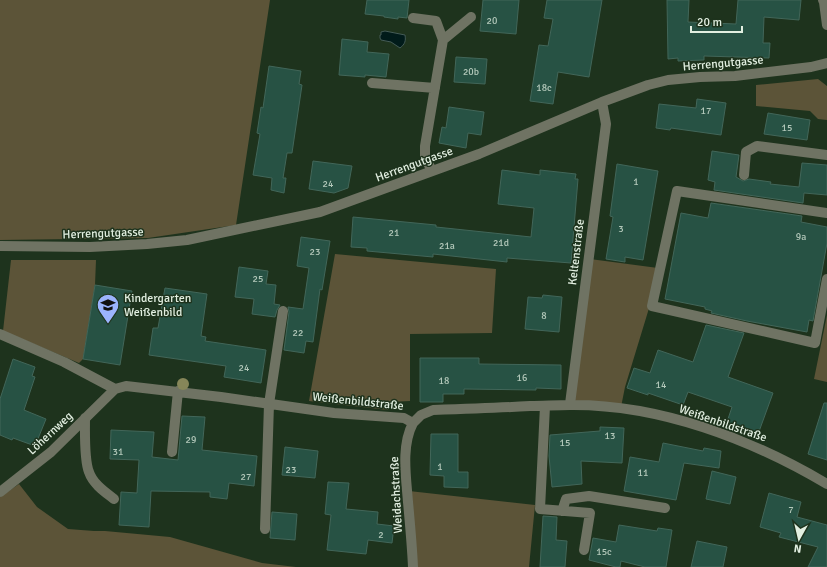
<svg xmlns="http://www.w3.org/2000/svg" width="827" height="567" viewBox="0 0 827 567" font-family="Signika,sans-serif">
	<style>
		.green { fill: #5c5438 }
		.water { fill: #011b1a; stroke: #445b56 }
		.building { fill: #275244; stroke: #426659 }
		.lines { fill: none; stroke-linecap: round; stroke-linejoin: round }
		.minor { stroke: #6f7363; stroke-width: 10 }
		.tree { fill: #868659 }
		.labels { text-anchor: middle; stroke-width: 3; stroke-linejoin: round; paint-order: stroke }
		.number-label { font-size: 10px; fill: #b3c8ba }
		.street-label { font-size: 12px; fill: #e2efe1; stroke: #1e331d }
		.poi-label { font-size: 12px; fill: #e2efe1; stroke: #1e331d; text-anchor: start }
	</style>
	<rect width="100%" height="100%" fill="#1e331d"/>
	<!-- green -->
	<path class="green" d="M0,0H270L236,225L148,238L0,240Z
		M818,79L827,86V120L818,119L810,111L756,106V85Z
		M335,254L496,269L492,333L410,334V401L389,402L388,410L309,401Z
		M590,259L658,268L650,305L625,387L621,407L571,403Z
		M11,260H96L95,285L83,359L79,363L3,331Z
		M827,315V382L814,379Z
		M19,484L37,507L68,529L94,531H105L170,537L262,563L296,567H0V497Z
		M409,491L535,505L529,567H414Z"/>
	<!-- water -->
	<path class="water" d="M385,31L405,35C406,41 405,44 400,48L391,42L381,40L380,38V35H381V32Z"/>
	<!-- building -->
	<path class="building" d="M367,0H409L407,18L398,17V19L384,17V16L365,14Z
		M483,0H519L516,34L480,31Z
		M547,0H602L589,77L558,72L553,104L530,101L539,45L548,46L553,19L544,18Z
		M667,0H689L688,22L736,24L738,0H801L799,20L764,17L763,43H770L769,58L704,56V60L678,61V58L668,59Z
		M342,39L368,42L367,52L389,54L386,77L365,75V77L339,75Z
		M456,57L487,59L485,84L454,82Z
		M269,66L301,71L299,84L302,85L292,153H287L283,178H286L284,193L271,190L272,178L253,175L260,134L257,133L261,107L263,108Z
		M697,99L726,103L721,135L671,128L670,130L656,128L659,104L696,108Z
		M449,107L484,112L481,135L468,133L466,148L439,143L442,127L446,128Z
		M768,113L810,120L807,140L764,134Z
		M712,151L739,155L736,177L743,181L749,179L771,182L770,184L799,187L802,163L827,165V195L804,193L803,203L714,190L715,182L708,180Z
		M313,161L352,166L348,188L334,193L309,189Z
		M617,164L658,171L643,260L625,257V262L606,259L613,217L610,216Z
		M502,170L540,175V170L576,174L575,179H578L571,263L507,258V262L433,254V257L367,251V248L351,247L353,217L436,225V227L531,237L534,208L498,204Z
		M711,203L802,216L801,222L827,227V243L813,321L809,320L807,332L747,321L711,313L712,311L705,309V307L665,299L681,213L708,218Z
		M301,237L330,241L322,290L320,289L313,342L306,341L304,353L284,350L289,312L288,307L303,309L309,268L297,266Z
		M239,267L268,271L266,284L276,285L274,304L280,305L277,310L275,317L252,314L254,299L235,297Z
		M95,285L132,291L120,365L83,359Z
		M165,288L207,294L201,336L206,337L205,341L266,350L261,383L224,377L226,366L149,355L153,328H158Z
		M543,295L562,297L559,332L525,329L528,297L542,298Z
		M706,325L744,333L728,377L773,393L757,437L726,425L732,407L688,392L683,405L648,393V395L627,388L634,368L650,373L658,350L693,362Z
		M420,358H479V364L561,365V389L536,388V390L464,389V394H443V402H420Z
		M13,359L35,367L32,376L35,377L24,410L46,419L35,446L13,438L12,440L0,435V399Z
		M824,403H827V460L808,454Z
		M182,416L205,417L202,450L257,456L254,486L229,483L227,499L210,497V492L151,491L149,527L119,525L121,492L137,493L139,460L110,459L111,430L154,432L152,457L178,460Z
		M600,427L624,428L622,463L581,461L582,484L552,487L549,456L550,435L600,431Z
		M431,434H458V472H468V488L444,487V476L430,475Z
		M663,443L703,451L704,448L721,451L719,468L684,463L676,500L624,491L630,457L659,462Z
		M285,447L318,451L315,478L282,475Z
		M712,471L736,477L730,504L706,499Z
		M328,482L349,483L346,509L378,512L377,524L394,526L392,543L368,540L366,554L327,550L331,515L325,514Z
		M769,493L801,502L797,517L827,525V567H808L818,547L779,537L781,533L760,527Z
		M272,512L297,514L295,540L270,538Z
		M543,516L557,517L556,540L567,541L565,567H540Z
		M619,525L657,531L658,528L672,530L666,567H645L621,561L620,567H616L589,560L593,538L616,542Z
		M697,541L727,547L723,567H691Z"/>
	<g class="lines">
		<!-- minor -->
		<path class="minor" d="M823,0L824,2L827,25
			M413,18L436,21L443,40
			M372,83L435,88
			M432,171L425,157V146L443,40L471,17
			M744,175L746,152L757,146L827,155
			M827,213L677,191L652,306L815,343L827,279
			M0,246L90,247L147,244L187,240L320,212L479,154L602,102L648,85L668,80L700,77L735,76L811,67L827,63
			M0,334L64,362L115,389L126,386L221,397L334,413L404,418L413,423L421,415L433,410C466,409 498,408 530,406C543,406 556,405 570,405C659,404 751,439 827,484
			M570,404L606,124L602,102
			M545,406L540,509L590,513L584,550
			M85,418C85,432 84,460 89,472C93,484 105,492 114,499
			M172,452L178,391
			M0,492L51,452L115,389
			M562,511L566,499L589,496L665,508
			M265,529L269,404L283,311
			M413,567C412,545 410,524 408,502C406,476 401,446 413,423"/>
	</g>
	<!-- trees -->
	<circle class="tree" cx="183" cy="384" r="6"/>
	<!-- icons -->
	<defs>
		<g id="school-pin" transform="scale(1.15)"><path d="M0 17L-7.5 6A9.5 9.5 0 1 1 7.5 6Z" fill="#9bb4fd" stroke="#1e331d"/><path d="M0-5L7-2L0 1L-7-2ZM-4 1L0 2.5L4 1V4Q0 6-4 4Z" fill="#111"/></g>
	</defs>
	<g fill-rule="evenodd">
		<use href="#school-pin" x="108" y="305"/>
	</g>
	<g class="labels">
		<!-- number labels -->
		<g class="number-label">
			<text x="492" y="24">20</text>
			<text x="471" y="75">20b</text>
			<text x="544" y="91">18c</text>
			<text x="706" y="114">17</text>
			<text x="787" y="131">15</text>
			<text x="636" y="185">1</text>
			<text x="328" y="187">24</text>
			<text x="621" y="232">3</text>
			<text x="394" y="236">21</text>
			<text x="801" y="240">9a</text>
			<text x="501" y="246">21d</text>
			<text x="447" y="249">21a</text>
			<text x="315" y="255">23</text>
			<text x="258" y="282">25</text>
			<text x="544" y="319">8</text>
			<text x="298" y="336">22</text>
			<text x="244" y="371">24</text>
			<text x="522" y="381">16</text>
			<text x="444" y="384">18</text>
			<text x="661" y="388">14</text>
			<text x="610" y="439">13</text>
			<text x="191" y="443">29</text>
			<text x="565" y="446">15</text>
			<text x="118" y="455">31</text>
			<text x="440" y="470">1</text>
			<text x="291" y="473">23</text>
			<text x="643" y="476">11</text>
			<text x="246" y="480">27</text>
			<text x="791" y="513">7</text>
			<text x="381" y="538">2</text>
			<text x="604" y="555">15c</text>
		</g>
		<!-- street labels -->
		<g class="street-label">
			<text transform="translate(723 63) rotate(-5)" y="4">Herrengutgasse</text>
			<text transform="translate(414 164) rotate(-20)" y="4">Herrengutgasse</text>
			<text transform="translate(103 233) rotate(-2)" y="4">Herrengutgasse</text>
			<text transform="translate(576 252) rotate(-83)" y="4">Keltenstraße</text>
			<text transform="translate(358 401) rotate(6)" y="4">Weißenbildstraße</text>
			<text transform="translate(723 423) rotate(19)" y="4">Weißenbildstraße</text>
			<text transform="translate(50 433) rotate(-43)" y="4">Löhernweg</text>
			<text transform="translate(396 495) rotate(-93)" y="4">Weidachstraße</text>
		</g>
		<!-- poi labels -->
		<g class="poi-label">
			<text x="124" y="302">Kindergarten<tspan x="124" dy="14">Weißenbild</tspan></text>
		</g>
	</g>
	<!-- north arrow -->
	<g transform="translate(799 539) rotate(188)" stroke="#1e331d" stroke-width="3" paint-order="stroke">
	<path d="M0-3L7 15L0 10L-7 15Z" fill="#e2efe1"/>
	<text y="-6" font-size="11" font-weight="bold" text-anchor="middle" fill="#e2efe1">N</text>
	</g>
	<!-- scale -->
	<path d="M691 26v6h51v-6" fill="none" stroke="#e2efe1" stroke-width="2"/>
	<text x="697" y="26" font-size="12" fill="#e2efe1" stroke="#1e331d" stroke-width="3" paint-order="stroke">20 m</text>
</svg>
